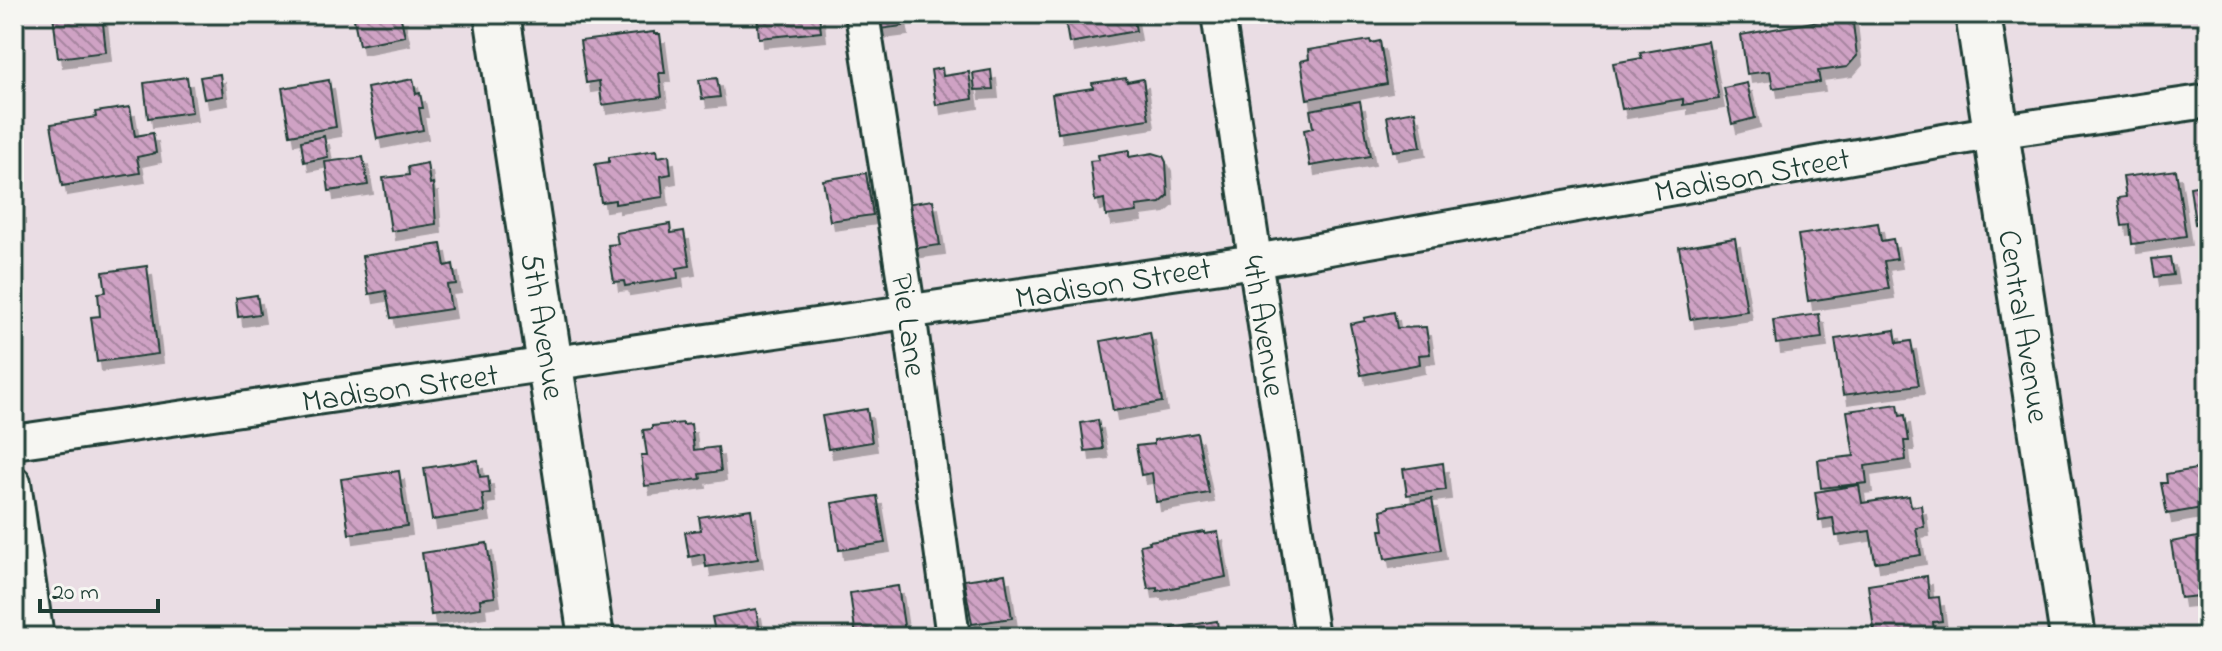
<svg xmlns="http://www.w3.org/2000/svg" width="2222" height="651" viewBox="0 0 2222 651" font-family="'Indie Flower',sans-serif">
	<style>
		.building { fill: url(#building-back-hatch); stroke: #1f3d34; stroke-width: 2; filter: url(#shadow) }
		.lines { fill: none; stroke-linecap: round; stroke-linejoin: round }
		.street-casing { stroke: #1f3d34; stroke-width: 38 }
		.secondary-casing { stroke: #1f3d34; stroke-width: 50 }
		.street { stroke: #f6f6f2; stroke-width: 32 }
		.secondary { stroke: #f6f6f2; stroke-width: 44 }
		.labels { text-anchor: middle; stroke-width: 6; stroke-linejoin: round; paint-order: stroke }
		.street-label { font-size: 32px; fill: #1f3d34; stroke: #f6f6f2 }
	</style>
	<defs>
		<pattern id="building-back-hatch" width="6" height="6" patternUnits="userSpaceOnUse" patternTransform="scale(2)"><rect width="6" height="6" fill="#cfa2c4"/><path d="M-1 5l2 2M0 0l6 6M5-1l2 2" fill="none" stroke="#a785a0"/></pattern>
		<filter id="shadow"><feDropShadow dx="5" dy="9" stdDeviation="0" flood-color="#0004"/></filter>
	</defs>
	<rect width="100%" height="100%" fill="#eadde4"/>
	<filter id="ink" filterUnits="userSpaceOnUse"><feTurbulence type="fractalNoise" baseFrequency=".0125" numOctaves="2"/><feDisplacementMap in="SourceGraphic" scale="16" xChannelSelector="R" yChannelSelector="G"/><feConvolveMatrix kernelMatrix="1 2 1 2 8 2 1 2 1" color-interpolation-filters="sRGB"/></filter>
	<g filter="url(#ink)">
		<!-- building -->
		<path class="building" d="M53,14H102L106,52L58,58Z
			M353,14H403H400L405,36L359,45Z
			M757,14H819L821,32L759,38Z
			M870,14H901L903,26L872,30Z
			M1064,14H1133L1136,31L1069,43Z
			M1852,15L1857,56L1847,67L1818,71L1820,82L1773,88L1770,71L1747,74L1741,35Z
			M654,32V34H660L665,73H659L662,97L602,105L599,81L586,83L580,41Z
			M1370,40L1371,43L1380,41L1387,84L1307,99L1301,61L1309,59L1308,50Z
			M1708,41L1719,99L1683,105V99L1622,109L1613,63L1642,58L1640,53Z
			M942,68L943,76L969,72L973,99L936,105L931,70Z
			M991,70L993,89L975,90L973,73Z
			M220,74L223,96L204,99L200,77Z
			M187,77L192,112L148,118L144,83Z
			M717,78L720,97L702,99L699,80Z
			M1126,78L1127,82L1143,79L1149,119L1058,133L1052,94L1093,88L1092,83Z
			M413,79L416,94L420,93L423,108H419L423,130L377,139L367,88Z
			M329,80L336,127L290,135L282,88Z
			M1747,83L1755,118L1732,124L1724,88Z
			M1360,101L1370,156L1310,166L1304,130L1313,128L1310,110Z
			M130,107L135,136L153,133L156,153L137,157L140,173L62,186L51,124L96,117L95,112Z
			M1415,111L1421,147L1393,151L1387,116Z
			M324,136L328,157L304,162L301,141Z
			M657,150L658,157L669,155L671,174L661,176L663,197L615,204V200L601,202L595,164L609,162V157Z
			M1129,150V157L1153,153L1163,156L1166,162L1168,196L1160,203L1136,206L1137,212L1106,216L1104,199L1095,201L1090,161L1099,160L1098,155Z
			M363,157L368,185L329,191L325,162Z
			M427,163L430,184L433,183L436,224L391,231L383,178L409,175L408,167Z
			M2176,170L2186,236L2132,244L2130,225L2122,226L2118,198L2126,197L2123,177Z
			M866,173L873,215L830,221L823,180Z
			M2208,184V222L2195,224L2190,187Z
			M933,200L940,245L911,249L904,204Z
			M1878,223L1881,241L1893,239L1897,259L1884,261L1889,289L1808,301L1798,235Z
			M670,224L671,233L684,231L690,266L677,268L678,278L625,286L624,281L614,282L608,245L618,244L616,233Z
			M1735,238L1747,311L1690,319L1679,247Z
			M441,244L445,266L453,264L456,284L447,285L451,309L391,318L386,291L369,294L362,256Z
			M2170,257L2173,275L2155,277L2152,259Z
			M147,266L158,354L97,362L91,317L100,316L98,293L106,292L103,272Z
			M257,295L260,314L238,317L236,298Z
			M1394,312L1397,328L1426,327L1430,354L1419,355L1420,364L1361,375L1350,324L1365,321L1364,318Z
			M1819,314L1822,338L1776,344L1773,320Z
			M1895,330L1897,343L1911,341L1919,385L1843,395L1835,339Z
			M1150,332L1162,402L1113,411L1101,341Z
			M1898,404L1900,416L1905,415L1909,441H1904L1906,460L1865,466L1867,483L1821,488L1818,460L1854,456L1847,411Z
			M867,409L872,442L828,449L822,416Z
			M1098,420L1103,449L1085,451L1081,423Z
			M683,423V425L691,424L694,450L718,447L721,471L700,474L701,479L645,486L641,455H647L643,430L652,429V426Z
			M1197,433L1209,493L1156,502L1152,473L1141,475L1136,446L1154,444V440Z
			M478,460L480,477L488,476L490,493L482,494L485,512L432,520L424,468Z
			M1443,463L1446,490L1407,495L1403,469Z
			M2208,467V507L2167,514L2161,483H2167L2166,474Z
			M399,471L407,526L349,534L341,479Z
			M1859,485L1862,503L1909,496L1911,507L1921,505L1924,527L1916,528L1921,555L1875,562L1870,531L1836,536L1833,518L1819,520L1815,492Z
			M877,496L885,543L839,550L832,503Z
			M1432,499L1441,550L1385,559L1380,530H1384L1381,510L1389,508V506Z
			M751,509L758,559L706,567L704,554L689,557L685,532L701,530L699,517Z
			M1205,532V534L1218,532L1226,577L1157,591V588L1148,589L1140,545L1150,543L1149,541Z
			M2208,535V595L2180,598L2171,542Z
			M487,543L495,597L480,599L481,608L431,615L422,553Z
			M1005,574L1012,618L972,624L964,580Z
			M1927,576L1929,598L1939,597L1942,621L1933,622L1935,637H1875L1868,585Z
			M898,586L905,632L856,637L850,593Z
			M756,609L761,637H716L712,617Z
			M1217,621L1219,637H1173L1172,628Z"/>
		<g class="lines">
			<!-- street casing -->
			<g class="street-casing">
				<path id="street" d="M862,14L909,313L953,637
					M1218,14L1312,637
					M14,442L1255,261L1995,132L2208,101
					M14,483L37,637"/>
			</g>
			<!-- secondary casing -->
			<g class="secondary-casing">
				<path id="secondary" d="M497,14L591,637
					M1978,14L2073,637"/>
			</g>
			<!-- street -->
			<use href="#street" class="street"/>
			<!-- secondary -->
			<use href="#secondary" class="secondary"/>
		</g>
	</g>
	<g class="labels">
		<!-- street labels -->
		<g class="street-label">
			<text transform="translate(1752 174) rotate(-10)" y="11">Madison Street</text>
			<text transform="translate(1113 282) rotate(-9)" y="11">Madison Street</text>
			<text transform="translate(910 325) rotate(82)" y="11">Pie Lane</text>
			<text transform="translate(544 326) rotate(81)" y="11">5th Avenue</text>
			<text transform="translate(1265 326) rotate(81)" y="11">4th Avenue</text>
			<text transform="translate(2025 326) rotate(81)" y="11">Central Avenue</text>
			<text transform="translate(400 387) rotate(-8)" y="11">Madison Street</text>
		</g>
	</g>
	<!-- margin -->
	<rect width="2222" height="651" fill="none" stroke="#f6f6f2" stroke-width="48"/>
	<rect x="24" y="24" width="2174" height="603" fill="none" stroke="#1f3d34" stroke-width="3" filter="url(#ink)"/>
	<!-- scale -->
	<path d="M40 599v12h118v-12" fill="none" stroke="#1f3d34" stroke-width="4"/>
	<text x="52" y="599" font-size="24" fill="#1f3d34" stroke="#f6f6f2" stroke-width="6" paint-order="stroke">20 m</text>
</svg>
